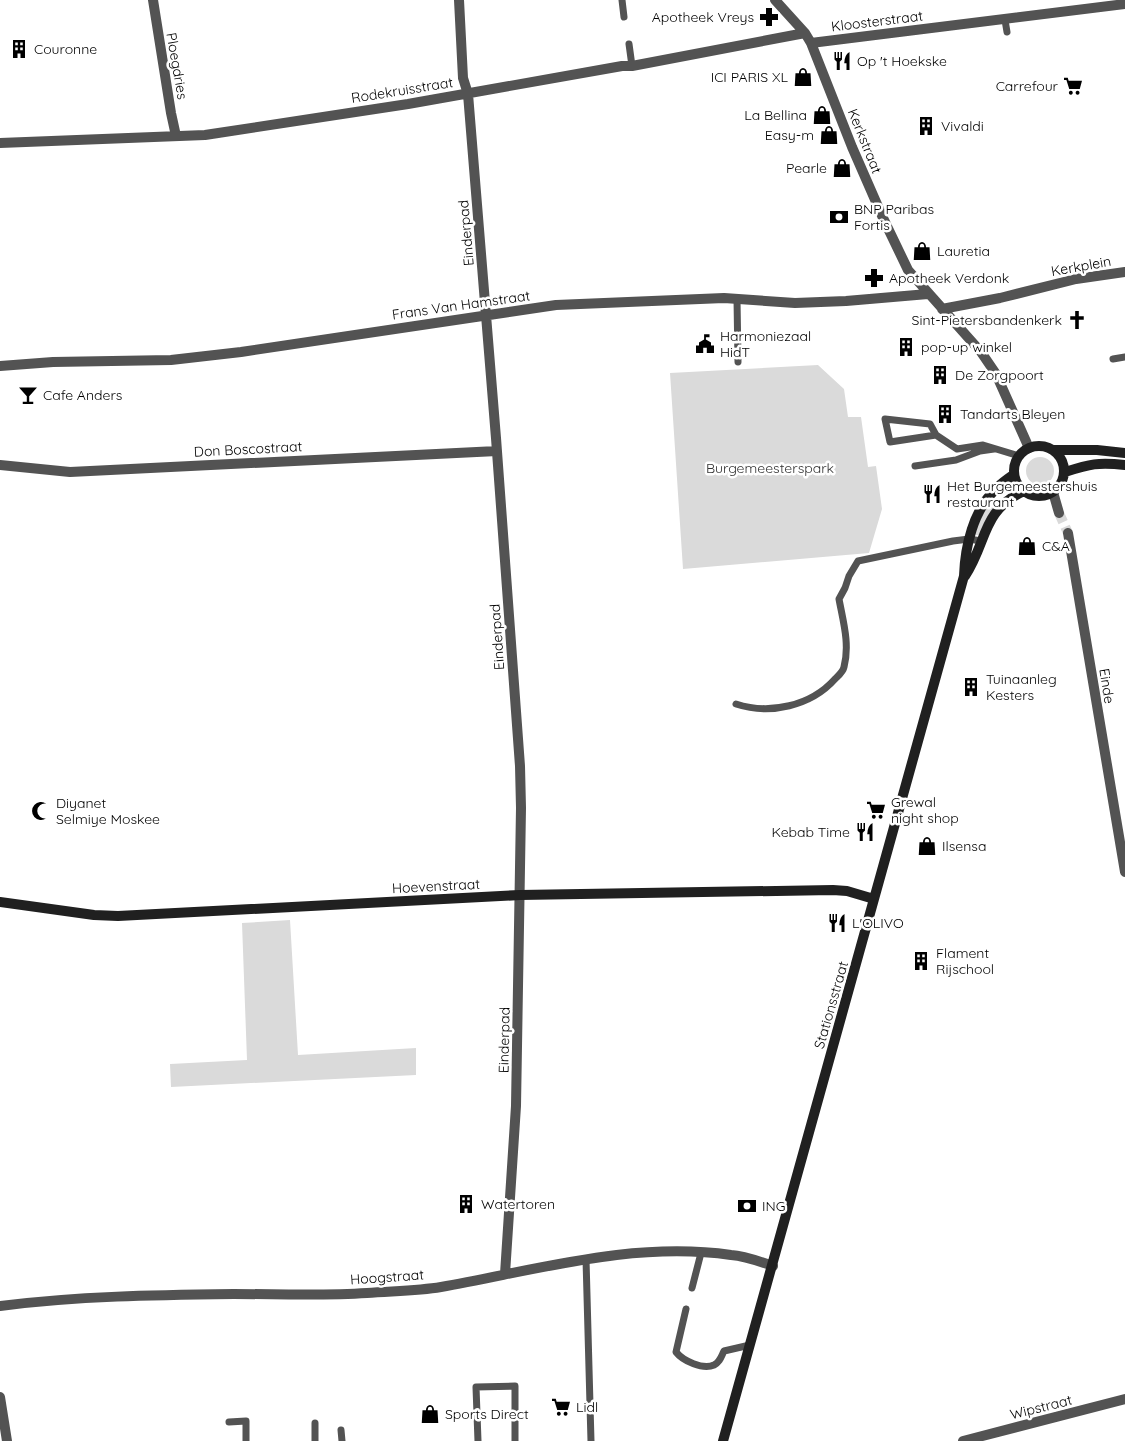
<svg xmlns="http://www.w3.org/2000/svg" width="1125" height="1441" viewBox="0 0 1125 1441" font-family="Quicksand,sans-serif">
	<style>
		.green { fill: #dadada }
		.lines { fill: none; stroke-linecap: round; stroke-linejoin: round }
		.minor-tunnel { stroke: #d9d9d9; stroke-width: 10; stroke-dasharray: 10 5; stroke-linecap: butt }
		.service { stroke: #535353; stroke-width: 7 }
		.minor { stroke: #535353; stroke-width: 10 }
		.secondary { stroke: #202020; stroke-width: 10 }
		.labels { text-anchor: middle; stroke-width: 5; stroke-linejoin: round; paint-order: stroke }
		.poi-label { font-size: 14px; fill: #000; stroke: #fff; text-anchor: start }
		.street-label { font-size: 14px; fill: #000; stroke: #fff }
		.park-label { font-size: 14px; fill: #313131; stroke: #fff }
	</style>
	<rect width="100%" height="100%" fill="#fff"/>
	<!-- green -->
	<path class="green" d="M818,365L844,389L848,417H861L868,467L876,466L882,509L869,553L683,569L670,373Z
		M1026 471a14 14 0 1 1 28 0a14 14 0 1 1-28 0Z
		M994,498L998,501L990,513L979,535H976L975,532L983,514Z
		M290,920L298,1055L416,1048V1075L171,1087L170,1064L247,1060L242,923Z"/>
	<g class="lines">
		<!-- minor-tunnel -->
		<path class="minor-tunnel" d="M1059,513L1068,533"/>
		<!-- service -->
		<path class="service" d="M622,0L624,17
			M1005,20L1007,32
			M629,44L632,66
			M737,299L738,362
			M1113,359L1125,357
			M936,435L930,424L885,419L890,442L936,435L957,449L983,445L1019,456
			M915,466L956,460L980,451L994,449
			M736,704C770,715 811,706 835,679C838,676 843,672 844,667C850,644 843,621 839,599L845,588L849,576L858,561L953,541L969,539L981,541
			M586,1259L591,1441
			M692,1288L701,1253
			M686,1309L676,1352C683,1361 703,1370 714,1365C720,1362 721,1357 724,1351L750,1345
			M229,1422L246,1421V1441
			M315,1423V1441
			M341,1430L342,1441
			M478,1441L476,1387L515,1386V1441"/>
		<!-- minor -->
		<path class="minor" d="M153,0L171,113L176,136
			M459,0L463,78L468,94L496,438L520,766L521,808L516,1106L505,1274
			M775,0L805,33L811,43L852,147L883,218L908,270L981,352L996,374L1029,448
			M811,43L1125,4
			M0,143L205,135L408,104L622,66H632L805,33
			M942,309L1000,298L1076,279L1125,272
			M0,366L53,362L171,360L241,352L556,305L724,298L795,303L846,301L928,294
			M0,465L70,472L497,451
			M1053,492L1059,513
			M1068,533L1125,872
			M0,1306C78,1296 156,1295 234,1294C278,1294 323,1296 367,1293C391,1291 417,1291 441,1287C537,1270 633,1241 731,1255C745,1256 759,1261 773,1266
			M0,1397L7,1441
			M963,1441L1125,1399"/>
		<!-- secondary -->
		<path class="secondary" d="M1014 471a25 25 0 1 1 50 0a25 25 0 1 1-50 0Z
			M1054,450H1097L1125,453
			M1065,472C1090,464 1098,462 1125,465
			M965,576C988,541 981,511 1024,491
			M0,902L94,915L118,916L520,895L833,890L847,891L874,899
			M723,1441L964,576C965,547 973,510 996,489C1001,483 1008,479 1014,474"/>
	</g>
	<!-- icons -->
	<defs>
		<g id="pharmacy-bare" transform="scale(1.5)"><path d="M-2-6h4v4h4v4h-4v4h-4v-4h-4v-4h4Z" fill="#000" stroke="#fff" stroke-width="2.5" paint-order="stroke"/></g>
		<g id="building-bare" transform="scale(1.5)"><path d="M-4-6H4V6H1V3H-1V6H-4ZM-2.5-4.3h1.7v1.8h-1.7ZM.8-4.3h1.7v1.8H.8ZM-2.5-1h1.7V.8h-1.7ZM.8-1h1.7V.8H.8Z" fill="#000" stroke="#fff" stroke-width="2.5" paint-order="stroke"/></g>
		<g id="restaurant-bare" transform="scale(1.5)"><path d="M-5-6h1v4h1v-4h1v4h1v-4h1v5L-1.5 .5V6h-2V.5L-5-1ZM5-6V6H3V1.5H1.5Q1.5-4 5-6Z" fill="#000" stroke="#fff" stroke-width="2.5" paint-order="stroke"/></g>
		<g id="shop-bare" transform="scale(1.5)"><path d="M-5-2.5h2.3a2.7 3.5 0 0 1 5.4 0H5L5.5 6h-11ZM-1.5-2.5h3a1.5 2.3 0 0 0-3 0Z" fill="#000" stroke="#fff" stroke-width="2.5" paint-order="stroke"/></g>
		<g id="supermarket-bare" transform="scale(1.5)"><path d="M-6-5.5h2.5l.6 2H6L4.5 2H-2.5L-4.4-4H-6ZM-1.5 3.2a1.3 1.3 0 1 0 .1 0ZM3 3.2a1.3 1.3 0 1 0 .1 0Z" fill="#000" stroke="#fff" stroke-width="2.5" paint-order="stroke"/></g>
		<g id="bank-bare" transform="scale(1.5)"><path d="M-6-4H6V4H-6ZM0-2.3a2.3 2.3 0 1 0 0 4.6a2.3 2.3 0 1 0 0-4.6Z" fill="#000" stroke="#fff" stroke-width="2.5" paint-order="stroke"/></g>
		<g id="church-bare" transform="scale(1.5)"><path d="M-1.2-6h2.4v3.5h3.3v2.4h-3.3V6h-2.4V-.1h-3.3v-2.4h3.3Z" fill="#000" stroke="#fff" stroke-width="2.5" paint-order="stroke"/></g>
		<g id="civic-bare" transform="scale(1.5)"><path d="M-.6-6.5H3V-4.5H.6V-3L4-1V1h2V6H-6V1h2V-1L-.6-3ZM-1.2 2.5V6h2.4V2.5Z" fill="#000" stroke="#fff" stroke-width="2.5" paint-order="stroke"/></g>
		<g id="bar-bare" transform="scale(1.5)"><path d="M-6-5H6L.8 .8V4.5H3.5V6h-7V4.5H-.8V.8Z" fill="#000" stroke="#fff" stroke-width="2.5" paint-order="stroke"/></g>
		<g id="mosque-bare" transform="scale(1.5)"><path d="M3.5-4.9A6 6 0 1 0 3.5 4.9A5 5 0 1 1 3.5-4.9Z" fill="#000" stroke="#fff" stroke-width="2.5" paint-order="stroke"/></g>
	</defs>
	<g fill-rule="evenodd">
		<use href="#pharmacy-bare" x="769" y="17"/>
		<use href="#building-bare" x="19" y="49"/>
		<use href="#restaurant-bare" x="842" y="61"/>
		<use href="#shop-bare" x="803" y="77"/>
		<use href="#supermarket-bare" x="1073" y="86"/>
		<use href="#shop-bare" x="822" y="115"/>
		<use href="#building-bare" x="926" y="126"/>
		<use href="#shop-bare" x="829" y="135"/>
		<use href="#shop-bare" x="842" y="168"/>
		<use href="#bank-bare" x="839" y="217"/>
		<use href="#shop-bare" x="922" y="251"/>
		<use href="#pharmacy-bare" x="874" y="278"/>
		<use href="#church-bare" x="1077" y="320"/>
		<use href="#civic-bare" x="705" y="344"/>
		<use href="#building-bare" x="906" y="347"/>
		<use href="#building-bare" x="940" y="375"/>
		<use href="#bar-bare" x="28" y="395"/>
		<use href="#building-bare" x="945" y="414"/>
		<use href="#restaurant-bare" x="932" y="494"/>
		<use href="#shop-bare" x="1027" y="546"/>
		<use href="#building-bare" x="971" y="687"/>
		<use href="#supermarket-bare" x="876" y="810"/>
		<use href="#mosque-bare" x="41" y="811"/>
		<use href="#restaurant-bare" x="865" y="832"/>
		<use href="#shop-bare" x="927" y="846"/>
		<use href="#restaurant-bare" x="837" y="923"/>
		<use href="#building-bare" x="921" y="961"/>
		<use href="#building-bare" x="466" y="1204"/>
		<use href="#bank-bare" x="747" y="1206"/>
		<use href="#supermarket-bare" x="561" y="1407"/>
		<use href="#shop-bare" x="430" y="1414"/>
	</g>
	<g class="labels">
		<!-- poi labels -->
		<g class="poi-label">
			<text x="754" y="22" text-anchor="end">Apotheek Vreys</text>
			<text x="34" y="54">Couronne</text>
			<text x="857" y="66">Op 't Hoekske</text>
			<text x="788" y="82" text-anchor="end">ICI PARIS XL</text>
			<text x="1058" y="91" text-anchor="end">Carrefour</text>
			<text x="807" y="120" text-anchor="end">La Bellina</text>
			<text x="941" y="131">Vivaldi</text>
			<text x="814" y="140" text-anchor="end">Easy-m</text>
			<text x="827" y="173" text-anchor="end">Pearle</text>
			<text x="854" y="214">BNP Paribas<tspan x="854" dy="16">Fortis</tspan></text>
			<text x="937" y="256">Lauretia</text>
			<text x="889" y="283">Apotheek Verdonk</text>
			<text x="1062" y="325" text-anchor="end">Sint-Pietersbandenkerk</text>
			<text x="720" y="341">Harmoniezaal<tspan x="720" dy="16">HidT</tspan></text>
			<text x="921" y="352">pop-up winkel</text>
			<text x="955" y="380">De Zorgpoort</text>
			<text x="43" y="400">Cafe Anders</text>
			<text x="960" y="419">Tandarts Bleyen</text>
			<text x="947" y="491">Het Burgemeestershuis<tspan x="947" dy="16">restaurant</tspan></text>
			<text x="1042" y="551">C&amp;A</text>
			<text x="986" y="684">Tuinaanleg<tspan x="986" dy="16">Kesters</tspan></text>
			<text x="891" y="807">Grewal<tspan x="891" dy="16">night shop</tspan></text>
			<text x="56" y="808">Diyanet<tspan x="56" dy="16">Selmiye Moskee</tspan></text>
			<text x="850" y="837" text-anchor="end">Kebab Time</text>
			<text x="942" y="851">Ilsensa</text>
			<text x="852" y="928">L'OLIVO</text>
			<text x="936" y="958">Flament<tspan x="936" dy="16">Rijschool</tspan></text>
			<text x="481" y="1209">Watertoren</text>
			<text x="762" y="1211">ING</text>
			<text x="576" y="1412">Lidl</text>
			<text x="445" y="1419">Sports Direct</text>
		</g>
		<!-- street labels -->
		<g class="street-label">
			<text transform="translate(877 21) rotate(-7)" y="5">Kloosterstraat</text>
			<text transform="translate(177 66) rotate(80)" y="5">Ploegdries</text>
			<text transform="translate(402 90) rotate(-9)" y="5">Rodekruisstraat</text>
			<text transform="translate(865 141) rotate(68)" y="5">Kerkstraat</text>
			<text transform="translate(466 233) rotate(-95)" y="5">Einderpad</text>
			<text transform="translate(1081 266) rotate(-10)" y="5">Kerkplein</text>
			<text transform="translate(461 305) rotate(-8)" y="5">Frans Van Hamstraat</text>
			<text transform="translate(248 449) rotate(-3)" y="5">Don Boscostraat</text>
			<text transform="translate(497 637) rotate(-94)" y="5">Einderpad</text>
			<text transform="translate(1107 686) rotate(81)" y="5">Einde</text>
			<text transform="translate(436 886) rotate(-3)" y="5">Hoevenstraat</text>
			<text transform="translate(831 1005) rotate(-74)" y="5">Stationsstraat</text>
			<text transform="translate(504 1040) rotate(-89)" y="5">Einderpad</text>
			<text transform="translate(387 1277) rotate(-4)" y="5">Hoogstraat</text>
			<text transform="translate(1041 1407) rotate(-14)" y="5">Wipstraat</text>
		</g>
		<!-- park labels -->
		<g class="park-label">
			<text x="770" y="473">Burgemeesterspark</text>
		</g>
	</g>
</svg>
